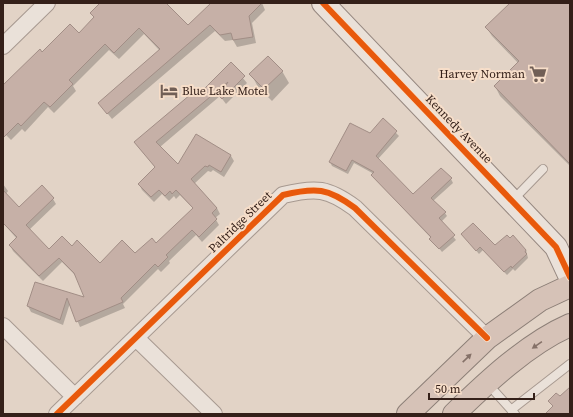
<svg xmlns="http://www.w3.org/2000/svg" width="573" height="417" viewBox="0 0 573 417" font-family="'Source Serif 4',serif">
	<style>
		.shadow { fill: #0003 }
		.building { fill: #c6b0a7; stroke: #a28e86 }
		.lines { fill: none; stroke-linecap: round; stroke-linejoin: round }
		.lane-casing { stroke: #a79990; stroke-width: 10 }
		.street-casing { stroke: #a79990; stroke-width: 18 }
		.secondary-casing { stroke: #968880; stroke-width: 24 }
		.highway-casing { stroke: #8c7f77; stroke-width: 24 }
		.lane { stroke: #eae1d9; stroke-width: 8 }
		.street { stroke: #eae1d9; stroke-width: 16 }
		.secondary { stroke: #eae1d9; stroke-width: 22 }
		.highway { stroke: #d6c2b7; stroke-width: 22 }
		.cycleway-casing { stroke: #f7dec9; stroke-width: 8 }
		.cycleway { stroke: #e8590c; stroke-width: 6 }
		.oneway { fill: #857168 }
		.labels { text-anchor: middle; stroke-width: 4; stroke-linejoin: round; paint-order: stroke }
		.poi-label { font-size: 12px; fill: #342019; stroke: #f7dec9; text-anchor: end }
		.street-label { font-size: 12px; fill: #342019; stroke: #f7dec9 }
	</style>
	<rect width="100%" height="100%" fill="#e2d3c6"/>
	<!-- shadow -->
	<path class="shadow" d="M102,3H165L188,27L212,3H262L265,10L252,23L256,43L237,47L233,40L225,41L215,31L112,119L99,103L160,51L144,34L119,59L109,50L73,86L76,91L54,113L48,107L25,132L22,129L11,140L3,132V87L42,53L79,35L95,19L92,13Z
		M511,3H570V166L500,96L495,86L518,63L492,36L486,27Z
		M231,64L247,83L226,104L220,96L160,147L178,166L196,135L231,156L234,161L224,177L213,170L211,172L208,171L194,184L217,208L220,214L215,218L219,225L202,242L196,235L169,261L170,263L161,272L158,269L123,304L125,308L80,327L70,303L63,325L31,312L28,306L35,283L86,299L77,277L62,262L43,281L13,251L10,245L17,239L3,223V184L8,191L6,194L19,208L53,199L56,204L29,230L49,250L72,247L100,265L135,255L156,244L194,209L180,195L176,199L174,196L169,201L162,194L154,202L142,190L139,184L156,168L135,143L200,94Z
		M282,71L289,83L272,101L258,87L251,74Z
		M383,120L399,136L378,159L413,196L451,179L453,183L433,201L445,213L447,216L441,222L456,240L442,252L431,238L375,179L372,175L374,174L354,163L348,174L332,166L330,162L370,134Z
		M462,234L495,246L526,250L528,258L515,271L513,269L507,275L483,250L479,254Z"/>
	<!-- building -->
	<path class="building" d="M100,3H166L188,25L211,3H262L249,16L253,37L233,40L231,33L220,35L210,25L107,114L98,103L160,49L139,28L114,53L105,44L69,80L73,84L50,107L44,102L21,126L18,123L3,138V85L40,49L42,52L70,24L79,33L94,17L90,13Z
		M510,3H570V164L494,86L519,61L485,27Z
		M268,56L283,71L264,89L249,74Z
		M231,62L245,76L222,99L219,96L228,82L156,142L178,164L196,134L231,155L221,172L209,165L208,167L205,166L191,179L217,208L212,213L217,219L199,237L192,230L166,255L168,257L158,267L155,264L121,298L123,302L76,322L67,298L60,320L27,306L35,282L84,297L74,273L59,258L39,276L9,245L17,237L3,223V190L19,207L42,185L54,198L26,225L49,249L62,236L72,246L77,240L100,263L122,240L135,253L152,238L156,243L193,208L176,190L172,194L170,191L165,196L159,190L151,197L138,184L155,167L134,142L197,89L200,93Z
		M383,118L397,131L376,156L413,194L441,168L452,178L431,198L446,212L439,218L455,235L439,249L429,239L431,237L371,175L374,172L352,160L346,171L329,162L350,123L370,133Z
		M473,223L495,245L507,235L510,238L513,235L526,250L525,252L527,254L512,268L511,266L504,272L480,247L476,251L461,234Z
		M570,387V414H545L553,406L548,401L556,393L560,396Z"/>
	<g class="lines">
		<!-- lane casing -->
		<g class="lane-casing">
			<path id="lane" d="M513,200L543,169
				M487,383L515,414
				M511,410L570,364"/>
		</g>
		<!-- street casing -->
		<g class="street-casing">
			<path id="street" d="M3,46L47,3
				M3,326L75,397
				M136,338L214,414
				M57,414L283,195C316,187 328,188 355,208L487,338"/>
		</g>
		<!-- secondary casing -->
		<g class="secondary-casing">
			<path id="secondary" d="M323,3L556,247L570,277"/>
		</g>
		<!-- highway casing -->
		<g class="highway-casing">
			<path id="highway" d="M408,414L487,338L540,300L570,286
				M454,414C487,382 527,344 570,325"/>
		</g>
		<!-- lane -->
		<use href="#lane" class="lane"/>
		<!-- street -->
		<use href="#street" class="street"/>
		<!-- secondary -->
		<use href="#secondary" class="secondary"/>
		<!-- highway -->
		<use href="#highway" class="highway"/>
		<!-- cycleway casing -->
		<g class="cycleway-casing">
			<path id="cycleway" d="M323,3L556,247L570,277
				M57,414L283,195C316,187 328,188 355,208L487,338"/>
		</g>
		<!-- cycleway -->
		<use href="#cycleway" class="cycleway"/>
	</g>
	<!-- one-way arrows -->
	<defs><path id="oneway-solid" d="M-6-.8H1V-3.2L6.5 0L1 3.2V.8H-6Z"/></defs>
	<g class="oneway">
		<use href="#oneway-solid" transform="translate(537 345) rotate(145)"/>
		<use href="#oneway-solid" transform="translate(467 358) rotate(-44)"/>
	</g>
	<!-- icons -->
	<defs>
		<g id="supermarket-bare" transform="scale(1.38)"><path d="M-6-5.5h2.5l.6 2H6L4.5 2H-2.5L-4.4-4H-6ZM-1.5 3.2a1.3 1.3 0 1 0 .1 0ZM3 3.2a1.3 1.3 0 1 0 .1 0Z" fill="#715f56" stroke="#f7dec9" stroke-width="2.5" paint-order="stroke"/></g>
		<g id="hotel-bare" transform="scale(1.38)"><path d="M-6-4.5h1.5V1H6V5H4.5V3h-9V5H-6ZM-4 0a1.8 1.8 0 1 1 3.6 0ZM.5 0V-2.5h3Q6-2.5 6 0Z" fill="#715f56" stroke="#f7dec9" stroke-width="2.5" paint-order="stroke"/></g>
	</defs>
	<g fill-rule="evenodd">
		<use href="#supermarket-bare" x="538" y="74"/>
		<use href="#hotel-bare" x="169" y="91"/>
	</g>
	<g class="labels">
		<!-- poi labels -->
		<g class="poi-label">
			<text x="525" y="78">Harvey Norman</text>
			<text x="182" y="95" text-anchor="start">Blue Lake Motel</text>
		</g>
		<!-- street labels -->
		<g class="street-label">
			<text transform="translate(459 129) rotate(46)" y="4">Kennedy Avenue</text>
			<text transform="translate(240 222) rotate(-44)" y="4">Paltridge Street</text>
		</g>
	</g>
	<!-- border -->
	<rect width="573" height="417" fill="none" stroke="#342019" stroke-width="8"/>
	<!-- scale -->
	<path d="M429 393v6h105v-6" fill="none" stroke="#342019" stroke-width="2"/>
	<text x="435" y="393" font-size="12" fill="#342019" stroke="#f7dec9" stroke-width="3" paint-order="stroke">50 m</text>
</svg>
